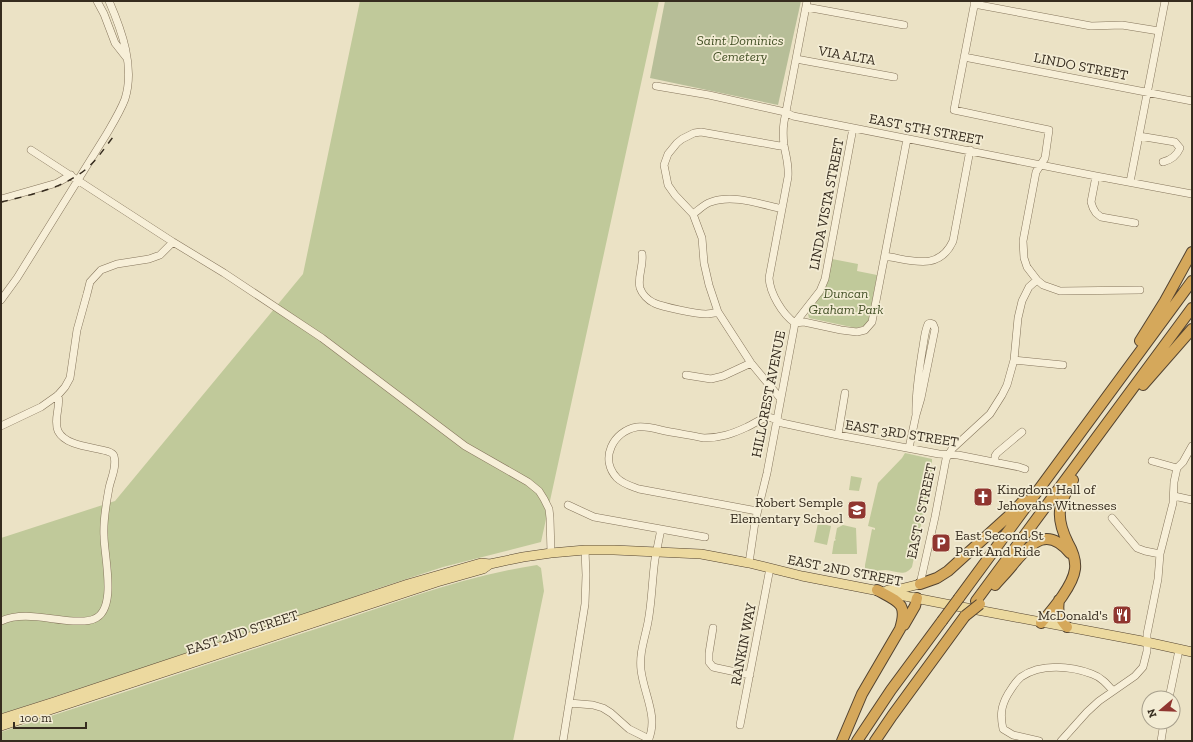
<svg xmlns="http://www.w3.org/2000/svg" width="1193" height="742" viewBox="0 0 1193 742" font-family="'Zilla Slab',serif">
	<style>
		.green { fill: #c0c99a }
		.cemetery { fill: #b7be98 }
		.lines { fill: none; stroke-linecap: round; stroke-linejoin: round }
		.minor-casing { stroke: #85755c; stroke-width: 8 }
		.major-casing { stroke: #534330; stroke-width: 10 }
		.highway-casing { stroke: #534330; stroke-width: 12 }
		.minor { stroke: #f7efd8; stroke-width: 7 }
		.major { stroke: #ecd99f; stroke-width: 9 }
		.highway { stroke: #d5a85b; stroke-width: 10 }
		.rail { stroke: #362c1f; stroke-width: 1.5; stroke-dasharray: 7 7; stroke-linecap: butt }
		.highway-bridge-casing { stroke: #534330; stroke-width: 12; stroke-linecap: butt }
		.highway-bridge { stroke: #d5a85b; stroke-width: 10 }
		.labels { text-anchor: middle; stroke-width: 3.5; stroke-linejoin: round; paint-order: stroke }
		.park-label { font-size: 14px; font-style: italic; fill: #445127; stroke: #f3ecd4 }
		.street-label { font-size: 14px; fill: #362c1f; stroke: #f3ecd4 }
		.poi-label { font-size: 14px; fill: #362c1f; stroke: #f3ecd4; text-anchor: start }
	</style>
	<rect width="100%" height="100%" fill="#ebe2c5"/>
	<!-- green -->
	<path class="green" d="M360,1H659L541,542L443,567L376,589L303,615L229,638L169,659L1,714V538L115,501L303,274Z
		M832,259L858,264L857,271L877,275L869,320L864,326L856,328L809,318L808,314L809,311L825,288Z
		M905,453L932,459V463L930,465C934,472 934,476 930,482L912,567C904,578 895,570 885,570C880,570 874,572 869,572L865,569V565L872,529L875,530V528L868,526L878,483L902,458Z
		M851,476L862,478L859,491L849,490Z
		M818,523L831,526L827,545L814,542Z
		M843,525L856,528L857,554H832L834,541L836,540L835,539L837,528Z
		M537,565L541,568L544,591L513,741H1V732C109,698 217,661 325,626C395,603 464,576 537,565Z"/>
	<!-- cemetery -->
	<path class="cemetery" d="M665,1H801L778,105L650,78Z"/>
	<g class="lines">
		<!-- minor casing -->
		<g class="minor-casing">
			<path id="minor" d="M97,1L104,14L115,43L126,57
				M975,1L954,110L1049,130L1045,158L1036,172L1023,241L1024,258L1027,267L1037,280L1043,285L1060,291L1140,290
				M974,4L1091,26L1122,25L1159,31
				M806,7L904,25
				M964,57L1192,101
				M796,59L894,77
				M656,86L709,95L785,112L793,116L1096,176L1192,194
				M1139,136L1175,142L1180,148C1177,155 1171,160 1163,162
				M31,150L173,242L224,273L322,338L465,446L528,482L539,491L544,499L549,509L550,518L551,553
				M1096,176L1091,202L1093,208L1096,213L1101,217L1135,223
				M1130,182L1165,1
				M1,199L57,183L71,175
				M693,214C699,210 704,204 711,202C733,194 760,204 782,209
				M642,254C644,265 637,277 640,288C642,294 648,300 654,303C663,307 696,314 706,314C710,314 714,313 718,312
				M885,256C911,260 939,272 953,241L970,150
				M1,300L17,278L106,135C113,123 120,112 125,99C135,67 122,31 109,1
				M795,323L804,322L841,330L857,332L865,330L872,322L907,139
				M795,323L820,291L825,279L853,128
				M1014,360L1063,365
				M686,375L711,379L723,376L751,363
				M780,398L751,363L718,312L709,285L704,263L702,238L693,214L675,195L668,185L664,165L668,154L677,143L682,139L694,133L701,132L780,146L784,145
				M1,426L41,407L58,395L65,387L70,378L77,330L87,294L90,282L101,270L117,264L149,259L160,255L173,242
				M838,435L845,393
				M909,448L916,415L921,398L935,329L933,324L930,323L928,324C924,333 924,343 922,352C919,373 915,393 916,415
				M1152,461L1177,468
				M995,462V456L997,453L1022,432
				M1174,496L1192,500
				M568,505L594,517L705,537
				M757,511L639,489C631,486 623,484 617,478C599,459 613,431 637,427C645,426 653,428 661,430C675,433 689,435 704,438C720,438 732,434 747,427C754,424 760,419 767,417L772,418L782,423L838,435L939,454L958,455L1019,467L1025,469
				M1112,518L1137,548L1145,551L1160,554
				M749,563L755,522L767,473L795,323C782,314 770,293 769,278L788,177C789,164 786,157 784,145C783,137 783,129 784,122L807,1
				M920,584L935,517L946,459L952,449L990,414L1002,395L1007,385L1014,360L1018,318L1022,301L1029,287L1037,280
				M1,621C23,611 50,620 73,621C79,621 88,622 94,619C118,610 104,556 104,536C103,520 106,504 109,488C111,478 117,467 114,456C111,446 68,451 58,431C53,419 61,407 58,395
				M713,628L709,653V662L713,667L717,668L750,675
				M1169,698L1179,650
				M569,703L593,705L603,708L611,713L629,729L649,739
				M740,725L770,568
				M563,741L585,604L586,575L585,550
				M648,741C659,717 644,695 641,670C639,653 645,638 648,622C652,601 652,580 655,559C657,549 659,539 661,529
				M1039,741L1013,735L1003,729C1000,715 1001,706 1008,694C1012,688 1015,682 1021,677C1041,663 1071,666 1092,674C1101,677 1107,684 1113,691
				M1061,741L1087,712L1099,701L1135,676L1143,667L1147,651V634L1158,579L1160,554L1173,503L1174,482L1177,468L1183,462L1192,446
				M1161,741L1164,722"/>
		</g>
		<!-- major casing -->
		<g class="major-casing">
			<path id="major" d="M888,590L900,589L920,584
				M1,719L54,702L408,584L481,563L490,564
				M1,726L437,582L483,569L490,564L523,557L551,553L585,550H614L701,554L749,563L802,576L951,605L1142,641L1192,652"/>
		</g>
		<!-- highway casing -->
		<g class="highway-casing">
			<path id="highway" d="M1140,341L1165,301L1192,252
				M1143,385L1192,329
				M920,584L937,578L948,571L1012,513L1024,500
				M995,585C1002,577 1009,570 1015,562C1033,541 1048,527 1070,553
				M959,598L1192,281
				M1059,600C1057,612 1059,618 1067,627
				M976,601L1192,308
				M1041,623C1052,610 1073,586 1075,569C1076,560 1072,550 1068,543C1055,517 1058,504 1073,480
				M904,625L915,606L917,598
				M842,741L862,694L900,629C908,603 899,602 877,590
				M857,741L891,690L942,621
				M875,741L892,716L965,616"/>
		</g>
		<!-- minor -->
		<use href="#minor" class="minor"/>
		<!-- major -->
		<use href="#major" class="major"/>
		<!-- highway -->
		<use href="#highway" class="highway"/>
		<!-- rail -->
		<path class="rail" d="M1,202C30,195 61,189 85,170C96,161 104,149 113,137"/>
		<!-- highway-bridge casing -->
		<g class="highway-bridge-casing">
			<path id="highway-bridge" d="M965,616L980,604
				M942,621L959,598"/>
		</g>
		<!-- highway-bridge -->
		<use href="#highway-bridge" class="highway-bridge"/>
	</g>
	<!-- icons -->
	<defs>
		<g id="church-square" transform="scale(1)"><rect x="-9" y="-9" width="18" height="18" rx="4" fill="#903630" stroke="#f3ecd4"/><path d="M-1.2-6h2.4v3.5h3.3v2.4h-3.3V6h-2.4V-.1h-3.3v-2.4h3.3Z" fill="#fff"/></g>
		<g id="school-square" transform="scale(1)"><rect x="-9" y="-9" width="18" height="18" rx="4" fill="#903630" stroke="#f3ecd4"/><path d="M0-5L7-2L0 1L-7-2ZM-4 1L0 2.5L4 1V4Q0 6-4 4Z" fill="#fff"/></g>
		<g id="parking-square" transform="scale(1)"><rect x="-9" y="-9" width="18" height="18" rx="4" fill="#903630" stroke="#f3ecd4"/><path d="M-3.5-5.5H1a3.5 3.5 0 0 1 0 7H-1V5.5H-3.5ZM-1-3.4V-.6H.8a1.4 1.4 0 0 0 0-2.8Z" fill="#fff"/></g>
		<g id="restaurant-square" transform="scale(1)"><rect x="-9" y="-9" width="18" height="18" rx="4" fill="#903630" stroke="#f3ecd4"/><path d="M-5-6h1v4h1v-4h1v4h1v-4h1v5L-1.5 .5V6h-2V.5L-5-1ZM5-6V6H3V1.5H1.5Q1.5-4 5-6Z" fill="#fff"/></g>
	</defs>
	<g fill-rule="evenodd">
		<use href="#church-square" x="983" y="497"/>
		<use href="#school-square" x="857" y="510"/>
		<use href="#parking-square" x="941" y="543"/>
		<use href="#restaurant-square" x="1122" y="615"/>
	</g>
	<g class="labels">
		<!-- park labels -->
		<g class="park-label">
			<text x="740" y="45">Saint Dominics<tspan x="740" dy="16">Cemetery</tspan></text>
			<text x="846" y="298">Duncan<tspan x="846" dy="16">Graham Park</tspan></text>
		</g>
		<!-- street labels -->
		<g class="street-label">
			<text transform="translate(847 55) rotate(10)" y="5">VIA ALTA</text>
			<text transform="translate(1081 66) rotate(11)" y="5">LINDO STREET</text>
			<text transform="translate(926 129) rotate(11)" y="5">EAST 5TH STREET</text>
			<text transform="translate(826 204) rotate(-79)" y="5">LINDA VISTA STREET</text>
			<text transform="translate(768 394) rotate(-79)" y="5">HILLCREST AVENUE</text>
			<text transform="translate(902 433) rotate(9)" y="5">EAST 3RD STREET</text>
			<text transform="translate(921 511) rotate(-78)" y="5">EAST S STREET</text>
			<text transform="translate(845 570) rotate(11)" y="5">EAST 2ND STREET</text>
			<text transform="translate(242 632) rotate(-18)" y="5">EAST 2ND STREET</text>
			<text transform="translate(743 644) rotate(-79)" y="5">RANKIN WAY</text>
		</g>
		<!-- poi labels -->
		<g class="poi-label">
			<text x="997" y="494">Kingdom Hall of<tspan x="997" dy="16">Jehovahs Witnesses</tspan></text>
			<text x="843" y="507" text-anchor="end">Robert Semple<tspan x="843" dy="16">Elementary School</tspan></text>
			<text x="955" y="540">East Second St<tspan x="955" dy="16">Park And Ride</tspan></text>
			<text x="1108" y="620" text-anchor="end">McDonald's</text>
		</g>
	</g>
	<!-- border -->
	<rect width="1193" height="742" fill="none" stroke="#362c1f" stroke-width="4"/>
	<!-- north arrow -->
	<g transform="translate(1161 710) rotate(251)"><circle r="19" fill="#f3ecd4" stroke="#a79f8c"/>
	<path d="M0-3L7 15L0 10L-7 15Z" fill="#903630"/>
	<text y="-6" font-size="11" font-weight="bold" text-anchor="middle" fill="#362c1f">N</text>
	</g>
	<!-- scale -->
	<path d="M14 722v6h72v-6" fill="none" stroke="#362c1f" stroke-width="2"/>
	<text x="20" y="722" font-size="12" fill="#362c1f" stroke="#f3ecd4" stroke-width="3" paint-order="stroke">100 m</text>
</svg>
